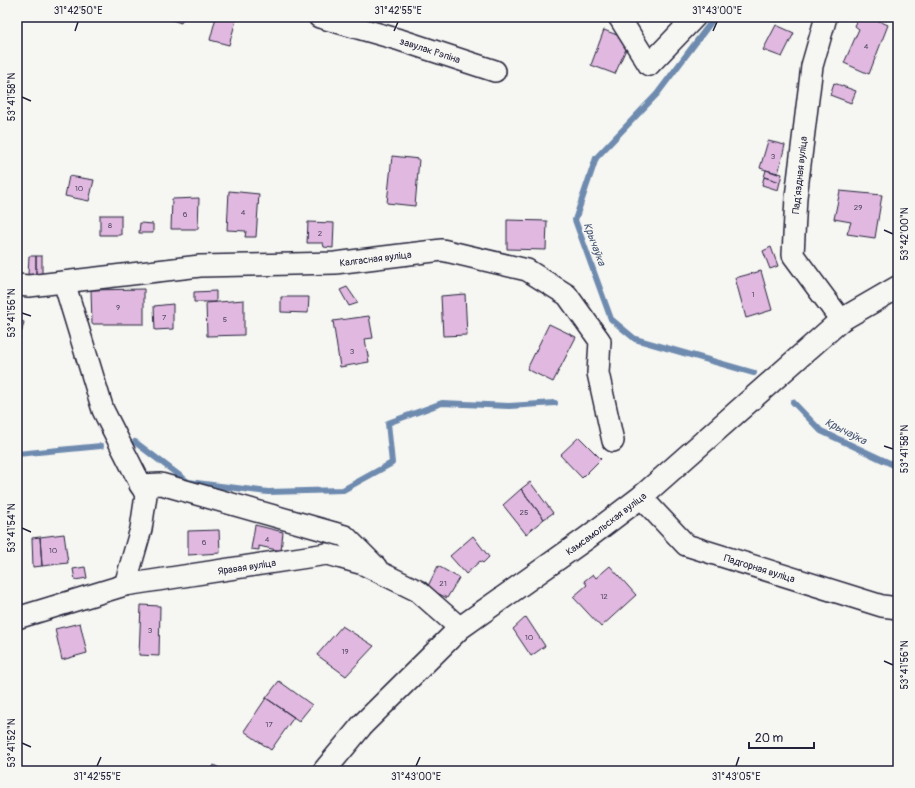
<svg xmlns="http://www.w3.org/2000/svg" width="915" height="788" viewBox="0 0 915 788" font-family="Pangolin,sans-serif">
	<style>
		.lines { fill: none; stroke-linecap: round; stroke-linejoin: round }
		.stream { stroke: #6e8baf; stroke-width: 6 }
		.building { fill: #e1b9e0; stroke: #22223b }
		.street-casing { stroke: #22223b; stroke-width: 24 }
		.secondary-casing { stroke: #22223b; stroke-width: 25 }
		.street { stroke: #f6f6f2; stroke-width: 21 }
		.secondary { stroke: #f6f6f2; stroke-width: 22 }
		.ticks { fill: none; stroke: #22223b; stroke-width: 1.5 }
		.labels { text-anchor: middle; stroke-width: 3; stroke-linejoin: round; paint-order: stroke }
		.number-label { font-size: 8px; fill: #524864 }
		.street-label { font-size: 10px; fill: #22223b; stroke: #f6f6f2 }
		.water-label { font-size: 11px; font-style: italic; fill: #485775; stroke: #f6f6f2 }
		.neatline { fill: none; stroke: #22223b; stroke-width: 1.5 }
		.ticks-label { font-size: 10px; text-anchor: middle; fill: #22223b }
	</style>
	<rect width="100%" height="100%" fill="#f6f6f2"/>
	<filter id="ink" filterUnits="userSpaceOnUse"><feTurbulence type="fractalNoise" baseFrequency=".025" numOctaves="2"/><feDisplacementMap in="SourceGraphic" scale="8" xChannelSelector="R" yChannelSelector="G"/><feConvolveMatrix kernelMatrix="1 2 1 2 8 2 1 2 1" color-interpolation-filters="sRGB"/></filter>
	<g filter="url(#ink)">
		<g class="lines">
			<!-- stream -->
			<path class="stream" d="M715,17L657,94L596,158L575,220L611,319L635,339L754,373
				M793,402L821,431L898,467
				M135,442L188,482L268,492L343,490L392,463L388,423L442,403L509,406L555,403
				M17,454L101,446"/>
		</g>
		<!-- building -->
		<path class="building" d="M164,17H183L181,23Z
			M216,17H237L229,45L210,40Z
			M859,17H870L888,25L869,74L844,63L859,29L855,26Z
			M776,25L794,33L782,57L763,50Z
			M604,30L630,40L615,74L591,65Z
			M834,83L856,91L851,103L830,95Z
			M768,141L785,145L778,174L760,168Z
			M392,156L419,159L415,206L387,203Z
			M766,170L782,174L780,182L764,177Z
			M69,176L94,180L89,201L65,196Z
			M764,177L780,182L778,190L762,185Z
			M229,191L259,194L256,237H245L246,231L227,230Z
			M840,191L882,195L875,238L847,234L851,222L834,219Z
			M199,198L198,229H171L172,199Z
			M100,215H121V235H100Z
			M507,220L547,221L546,250L507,249Z
			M308,222L334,223L333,248L324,247L323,243H307Z
			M140,223L153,224V233H139Z
			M17,238L21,239L17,256Z
			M771,247L778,266L770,269L763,251Z
			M29,256H36V276L28,275Z
			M36,256H42V275L36,276Z
			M761,271L772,310L746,318L735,278Z
			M347,287L358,303L349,306L340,290Z
			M144,289V324H92L91,290Z
			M216,291V302H194V292Z
			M465,294L467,335L443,336L441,296Z
			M281,297H309L308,313L281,312Z
			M244,300V335L207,336L206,303Z
			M173,304V329L155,330L154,306Z
			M369,316L373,338L365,339L369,362L340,367L333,321Z
			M17,320L24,322L18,347L17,346Z
			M549,324L576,337L553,382L527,369Z
			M579,437L601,459L582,478L560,455Z
			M530,482L553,513L544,519L521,489Z
			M521,489L544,519L526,534L503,505Z
			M255,525L283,532L281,551L259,546V550L251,549Z
			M219,530L220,553L188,555V531Z
			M64,534L68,563L42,566L40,537Z
			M473,536L489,557L483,563L480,561L466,574L450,556Z
			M40,537L42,566L33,567L32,538Z
			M438,566L459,578L447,598L427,588Z
			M610,566L636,595L601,627L573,597L587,585L584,581L593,574L596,578Z
			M85,567L87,578L75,580L73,569Z
			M141,605L160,606L159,656L139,655Z
			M526,617L545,646L531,656L513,629Z
			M80,623L87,653L62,660L55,629Z
			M342,626L374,646L346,676L317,655Z
			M17,670L22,689L17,690Z
			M279,681L312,705L299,721L266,698Z
			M266,698L294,717L271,750L244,731Z
			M214,765L224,771H211Z"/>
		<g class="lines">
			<!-- street casing -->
			<g class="street-casing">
				<g id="street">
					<path id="s1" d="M319,17L400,40L495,71"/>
					<path d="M619,17L649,65L695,17"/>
					<path d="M826,17L812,66L796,197L793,255L841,320"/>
					<path d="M64,282L103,410L146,495L141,529L125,585"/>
					<path id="s2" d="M17,285L29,286L200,266L335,263L442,250L527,270L567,295L600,341L598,373L613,441"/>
					<path d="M140,485L161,484L345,536L376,567"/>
					<path id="s3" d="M641,497L686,545L882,606L898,608"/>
					<path id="s4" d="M17,618L125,585L327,554L363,564L418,591L460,628"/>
				</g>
			</g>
			<!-- secondary casing -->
			<g class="secondary-casing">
				<g id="secondary">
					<path id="s5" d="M324,771L363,724L460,628L587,538L641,497L841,320L898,287"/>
				</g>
			</g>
			<!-- street -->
			<use href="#street" class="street"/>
			<!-- secondary -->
			<use href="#secondary" class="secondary"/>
		</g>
	</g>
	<!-- ticks -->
	<path class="ticks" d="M75,31L78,22M394,31L398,22M713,31L717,22M22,97L31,101M884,230L893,234M22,313L31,316M884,446L893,449M22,528L31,532M884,661L893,665M22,743L31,747M97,766L101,757M416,766L420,757M736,766L739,757"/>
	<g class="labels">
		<!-- number labels -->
		<g class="number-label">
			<text x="866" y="49">4</text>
			<text x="773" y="159">3</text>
			<text x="79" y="191">10</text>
			<text x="858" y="210">29</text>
			<text x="243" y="215">4</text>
			<text x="185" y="217">6</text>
			<text x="110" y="228">8</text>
			<text x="320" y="236">2</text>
			<text x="753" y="297">1</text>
			<text x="118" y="310">9</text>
			<text x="164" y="320">7</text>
			<text x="225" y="322">5</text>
			<text x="352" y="354">3</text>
			<text x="524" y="515">25</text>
			<text x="267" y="542">4</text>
			<text x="204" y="545">6</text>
			<text x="53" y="553">10</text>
			<text x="443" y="586">21</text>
			<text x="604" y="599">12</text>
			<text x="150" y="633">3</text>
			<text x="529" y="640">10</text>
			<text x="345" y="654">19</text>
			<text x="269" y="727">17</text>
		</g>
		<!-- street labels -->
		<g class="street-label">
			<text dy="4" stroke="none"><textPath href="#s1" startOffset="116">завулак Рэпіна</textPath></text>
			<text transform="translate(799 175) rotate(-84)" y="4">Падʼяздная вуліца</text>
			<text dy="4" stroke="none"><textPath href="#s2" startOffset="360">Калгасная вуліца</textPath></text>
			<text dy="4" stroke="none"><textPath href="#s5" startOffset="377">Камсамольская вуліца</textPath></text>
			<text dy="4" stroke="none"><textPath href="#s4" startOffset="236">Яравая вуліца</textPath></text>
			<text dy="4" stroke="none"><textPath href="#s3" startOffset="143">Падгорная вуліца</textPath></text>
		</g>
		<!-- water labels -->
		<g class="water-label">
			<text transform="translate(595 244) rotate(70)" y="4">Крычаўка</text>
			<text transform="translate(846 431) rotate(27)" y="4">Крычаўка</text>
		</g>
	</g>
	<!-- margin -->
	<rect width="915" height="788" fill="none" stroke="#f6f6f2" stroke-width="44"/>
	<!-- scale -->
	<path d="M749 742v6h65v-6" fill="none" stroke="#22223b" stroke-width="2"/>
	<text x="755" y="742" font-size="12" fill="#22223b" stroke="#f6f6f2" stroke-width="3" paint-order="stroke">20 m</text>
	<rect x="22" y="22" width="871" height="744" class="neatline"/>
	<g class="ticks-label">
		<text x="78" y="14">31°42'50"E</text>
		<text x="398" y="14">31°42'55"E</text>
		<text x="717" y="14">31°43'00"E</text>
		<text transform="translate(11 97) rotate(-90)" y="4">53°41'58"N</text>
		<text transform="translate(904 234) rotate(-90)" y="4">53°42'00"N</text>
		<text transform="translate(11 313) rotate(-90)" y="4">53°41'56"N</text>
		<text transform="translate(904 449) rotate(-90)" y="4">53°41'58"N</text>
		<text transform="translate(11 528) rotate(-90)" y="4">53°41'54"N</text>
		<text transform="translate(904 665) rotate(-90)" y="4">53°41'56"N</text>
		<text transform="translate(11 743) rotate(-90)" y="4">53°41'52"N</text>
		<text x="97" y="780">31°42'55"E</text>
		<text x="416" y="780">31°43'00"E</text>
		<text x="736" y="780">31°43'05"E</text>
	</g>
</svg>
